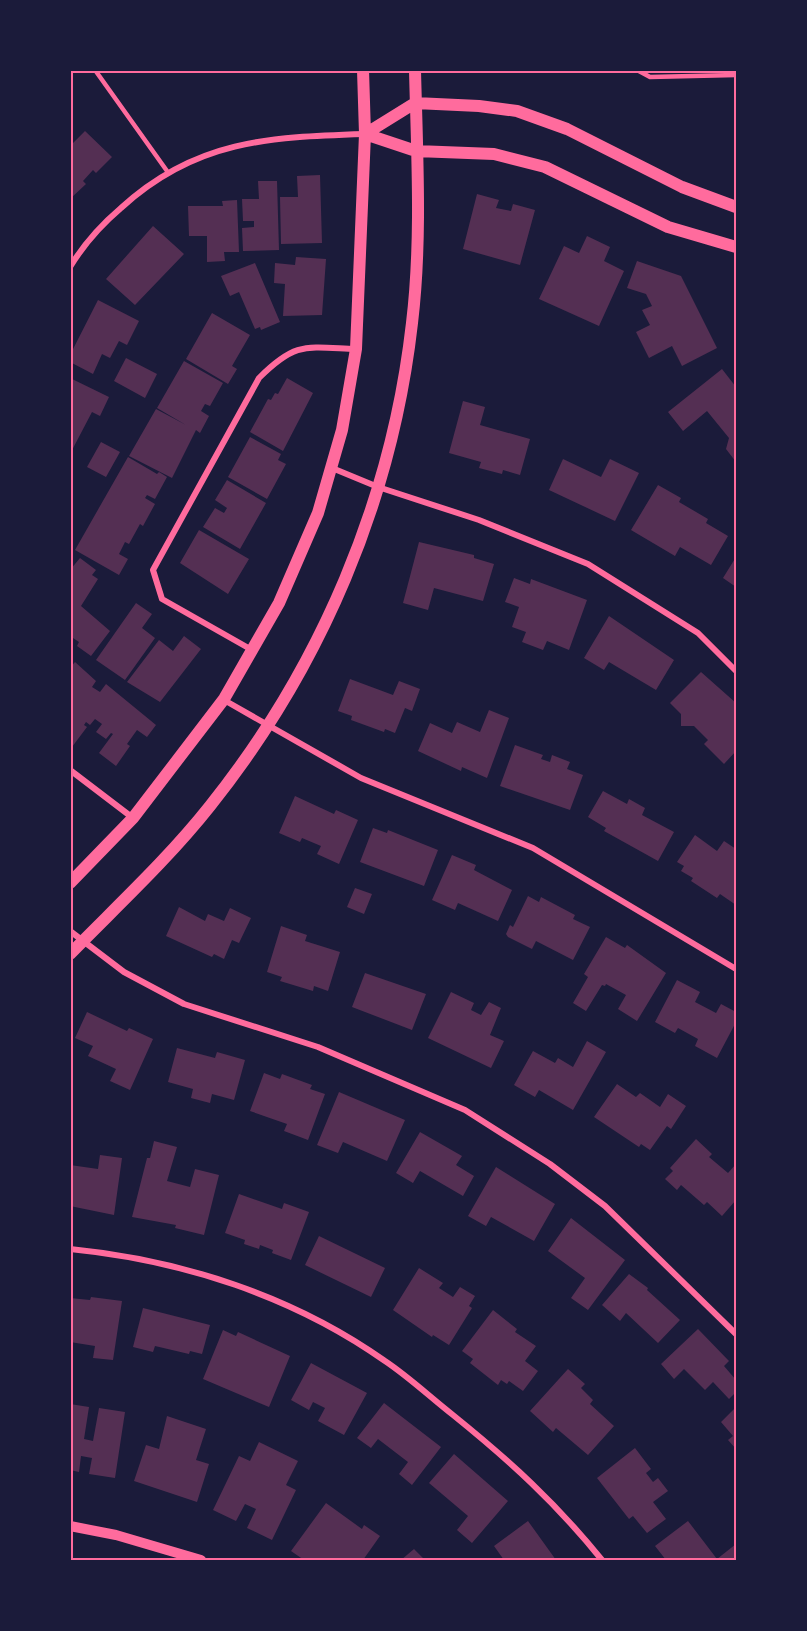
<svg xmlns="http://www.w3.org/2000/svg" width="807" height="1631" viewBox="0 0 807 1631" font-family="'PT Sans',sans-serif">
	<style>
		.building { fill: #542f53 }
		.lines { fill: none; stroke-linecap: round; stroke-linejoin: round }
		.service { stroke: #ff6b9d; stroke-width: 4.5 }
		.minor { stroke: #ff6b9d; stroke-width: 6 }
		.tertiary { stroke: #ff6b9d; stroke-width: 10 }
		.secondary { stroke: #ff6b9d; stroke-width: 12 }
		.neatline { fill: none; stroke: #ff6b9d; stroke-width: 2 }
	</style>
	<rect width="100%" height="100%" fill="#1b1b3a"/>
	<!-- building -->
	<path class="building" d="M85,131L112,157L96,173L93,170L83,181L86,184L70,199V146Z
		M320,175L322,243L281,244L280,197H298L297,176Z
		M258,181H277L279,250L243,251L242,228L254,227V221H243L242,199H259Z
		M477,194L499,200L496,208L511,211L513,204L535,210L520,265L463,249Z
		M237,200L239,252H224L225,261L207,262V236H189L188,206H223L222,201Z
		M153,226L184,254L135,305L106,279Z
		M587,236L610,247L604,261L624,271L599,326L539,299L564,246L579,253Z
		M296,257L326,259L322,315L283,316L285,284L274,283L275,263L295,265Z
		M637,261L681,276L717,348L682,366L672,346L649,358L636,332L650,325L642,310L652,306L646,294L627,288Z
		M255,263L280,322L261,330L260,327L255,329L239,292L230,296L221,276Z
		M98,300L139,321L127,345L119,341L110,358L102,354L93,374L70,362V355Z
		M212,313L250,335L232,366L237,369L228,384L186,359Z
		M126,358L157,374L145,398L114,381Z
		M184,361L223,383L210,406L205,404L201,411L209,416L200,433L196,430L172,478L129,456L156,409L186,425L157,408Z
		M722,369L736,387V462L726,449L729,438L707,411L683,431L668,412Z
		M70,378L109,397L100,416L92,412L70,454Z
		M287,378L313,393L283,451L250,432L268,399L271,400L275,393L278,394Z
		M463,401L485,407L480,425L530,439L520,475L503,470L502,474L479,468L481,462L449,453Z
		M250,437L281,454L278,460L286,464L267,499L228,477Z
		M101,442L120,452L106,477L87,467Z
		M128,457L157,474L159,472L167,477L155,499L147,495L145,498L155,504L143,526L140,524L129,544L125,542L119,554L128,559L119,575L75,550Z
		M563,459L601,477L610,459L639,473L615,521L549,490Z
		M227,480L266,503L240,549L203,527L215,508L224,513L227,508L215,500Z
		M658,485L681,498L679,502L708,519L706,523L728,536L711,565L680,547L675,556L631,530Z
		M199,530L249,559L228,594L180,563Z
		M419,542L474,555V558L494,564L483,601L434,588L428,610L403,603Z
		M736,557V587L723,578Z
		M80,558L96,570L92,575L98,579L81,606L110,631L91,656L77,646L79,642L70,636V570Z
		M514,578L530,584L531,579L587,600L569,650L547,641L543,650L522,642L526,632L512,627L519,607L505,602Z
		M136,603L152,614L142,628L155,638L125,680L96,660Z
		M609,616L674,660L656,690L609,662L604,670L584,658Z
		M184,636L201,649L160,702L127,682L159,640L173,651Z
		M75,662L96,681L92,687L100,692L106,684L156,725L147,737L137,730L127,744L130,746L116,766L99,753L113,734L111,733L106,739L96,732L102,724L95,719L90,725L86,722L84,725L87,727L72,747L70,746V668Z
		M701,672L736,703V751L724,764L704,744L708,740L694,726H681V714L670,703Z
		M350,679L393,695L399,681L420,689L412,711L405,708L395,733L385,729L384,732L351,720L352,716L338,711Z
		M489,710L509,718L487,778L462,767L461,771L418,751L430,723L452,733L457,722L480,732Z
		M515,745L543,755L541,759L550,762L552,755L570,762L567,769L583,775L570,810L500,786Z
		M603,791L627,804L629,799L645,808L642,815L674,832L658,861L604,831L606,828L588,817Z
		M295,796L334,814L336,810L358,820L339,864L317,854L321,846L302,838L300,842L279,833Z
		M373,828L387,833L388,830L438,850L424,886L360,862Z
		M695,835L717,851L724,841L736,849L734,860L736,862V905L720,894L717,898L691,881L693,878L681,871L684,866L677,862Z
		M452,855L476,865L474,870L512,890L498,921L458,903L455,910L432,900Z
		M355,888L372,894L364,914L347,907Z
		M528,896L539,902L541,897L575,915L573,919L590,927L573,960L536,941L532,949L508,937L506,934L510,925L513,927Z
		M179,907L205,921L208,914L224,921L230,908L251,918L239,943L232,940L224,959L214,954L212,957L166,936Z
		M281,926L307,935L305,941L340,952L328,991L314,986L313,991L280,981L282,977L267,972Z
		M606,937L625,948L627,945L666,973L637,1021L618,1009L626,995L606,984L605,986L602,985L586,1011L573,1003L588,977L584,974Z
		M365,973L426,994L412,1030L352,1007Z
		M677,980L700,992L695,1002L716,1013L721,1004L736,1012V1022L717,1058L695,1046L698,1039L678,1028L675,1033L655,1022Z
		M451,992L474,1003L471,1010L481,1015L489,1002L501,1008L490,1035L504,1041L491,1068L428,1038Z
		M87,1012L127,1031L129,1028L153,1039L130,1090L110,1081L116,1069L88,1056L93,1046L75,1038Z
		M587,1041L606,1052L573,1110L539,1090L535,1097L514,1085L533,1051L555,1063L558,1058L573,1067Z
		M177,1048L215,1058L217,1052L245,1060L234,1100L212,1094L210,1103L191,1098L193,1089L168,1082Z
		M264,1073L280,1079L282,1074L312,1085L310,1089L325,1094L308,1140L284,1131L287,1124L250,1111Z
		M617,1084L636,1097L640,1093L660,1107L668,1094L686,1106L671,1129L667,1126L650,1150L641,1144L639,1147L594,1117Z
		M339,1092L405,1120L387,1161L343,1142L338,1153L317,1145Z
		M420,1132L462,1156L456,1165L474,1176L463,1196L420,1171L413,1183L396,1173Z
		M696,1139L712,1154L709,1157L728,1173L736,1164V1200L722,1216L707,1202L704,1205L681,1185L677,1190L665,1179L673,1171L670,1168Z
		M154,1141L177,1147L167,1181L190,1187L195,1169L219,1175L204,1235L175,1228L176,1225L132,1217L147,1158H150Z
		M100,1155L122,1158L114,1215L70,1206V1165L98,1169Z
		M496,1167L555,1204L534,1241L491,1217L486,1226L468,1216Z
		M239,1194L282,1209L284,1203L309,1212L291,1260L272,1253L273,1250L260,1245L259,1249L244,1244L245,1240L225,1233Z
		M571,1218L625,1260L588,1310L571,1298L585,1278L548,1251Z
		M319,1236L385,1268L371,1297L305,1265Z
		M419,1268L443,1283L439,1288L453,1297L460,1287L475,1296L469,1306L472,1308L449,1345L433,1335L432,1337L393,1310Z
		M629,1274L648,1288L647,1290L680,1320L658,1343L626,1313L620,1321L602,1305Z
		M91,1297L122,1301L113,1360L93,1358L95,1346L70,1342V1298L90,1300Z
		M143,1308L210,1325L202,1354L190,1351L189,1354L155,1346L153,1352L133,1347Z
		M493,1310L517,1329L515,1332L536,1346L525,1361L538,1371L523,1391L509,1381L507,1384L501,1380L498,1385L470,1363L473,1359L462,1351Z
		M698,1329L729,1361L724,1366L736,1380V1392L729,1399L713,1382L705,1390L684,1369L674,1379L661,1364Z
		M223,1330L236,1336L238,1332L290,1356L269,1407L203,1379Z
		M311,1363L367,1393L344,1435L318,1421L325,1408L313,1402L309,1410L291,1400Z
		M568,1369L585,1384L581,1388L593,1400L590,1404L614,1426L588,1455L556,1428L553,1432L530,1411Z
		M384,1403L441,1447L412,1485L399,1474L408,1462L378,1439L371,1448L357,1438Z
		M70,1404L89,1407L84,1439L93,1441L99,1408L125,1412L115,1478L89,1474L92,1458L81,1456L79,1472L70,1470Z
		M736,1407V1449L728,1440L733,1436L721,1422Z
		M167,1416L206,1429L196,1460L209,1464L197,1502L134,1481L146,1445L159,1449Z
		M259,1442L298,1461L286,1485L296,1490L272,1540L247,1528L256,1509L245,1504L236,1521L213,1510L239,1456L250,1461Z
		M635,1448L651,1469L646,1473L653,1482L658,1478L668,1491L653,1502L666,1519L647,1533L633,1516L629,1519L597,1478Z
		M454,1454L508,1501L472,1543L457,1530L468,1516L429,1483Z
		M326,1503L362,1529L364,1525L380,1536L363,1560H304L291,1551Z
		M528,1521L556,1560H504L494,1546Z
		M688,1521L717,1559L736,1544V1560H666L655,1546Z
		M414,1549L425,1560H401Z"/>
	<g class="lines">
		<!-- service -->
		<path class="service" d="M95,70L167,171
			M637,70L650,77L736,75"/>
		<!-- minor -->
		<path class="minor" d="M70,267C84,244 101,225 121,208C195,140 269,137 365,134
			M332,468L378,487L479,520L588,564L698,633L736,671
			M252,650L162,599L153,570L259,378C296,341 306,347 356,349
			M224,700L361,778L533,848L736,969
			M70,770L133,818
			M70,931L124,972L184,1004L318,1047L465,1110L550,1164L605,1206L736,1334
			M70,1249C182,1260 293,1296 385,1361C409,1377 430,1397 453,1415C510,1461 556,1503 602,1560"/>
		<!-- tertiary -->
		<path class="tertiary" d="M70,1526L116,1535L201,1560"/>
		<!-- secondary -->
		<path class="secondary" d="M365,134L415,103L479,106L517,111L567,129L682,187L736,207
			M365,134L416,151L494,154L545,167L668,227L736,247
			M70,883L133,818L224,699L279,603L318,513L342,430L356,349L365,134L363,70
			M70,954C118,905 168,859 210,806C321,667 392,500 412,323C422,240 417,154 415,70"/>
	</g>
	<!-- border -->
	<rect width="807" height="1631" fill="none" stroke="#1b1b3a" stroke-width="144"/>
	<rect x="72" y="72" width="663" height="1487" class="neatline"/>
</svg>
